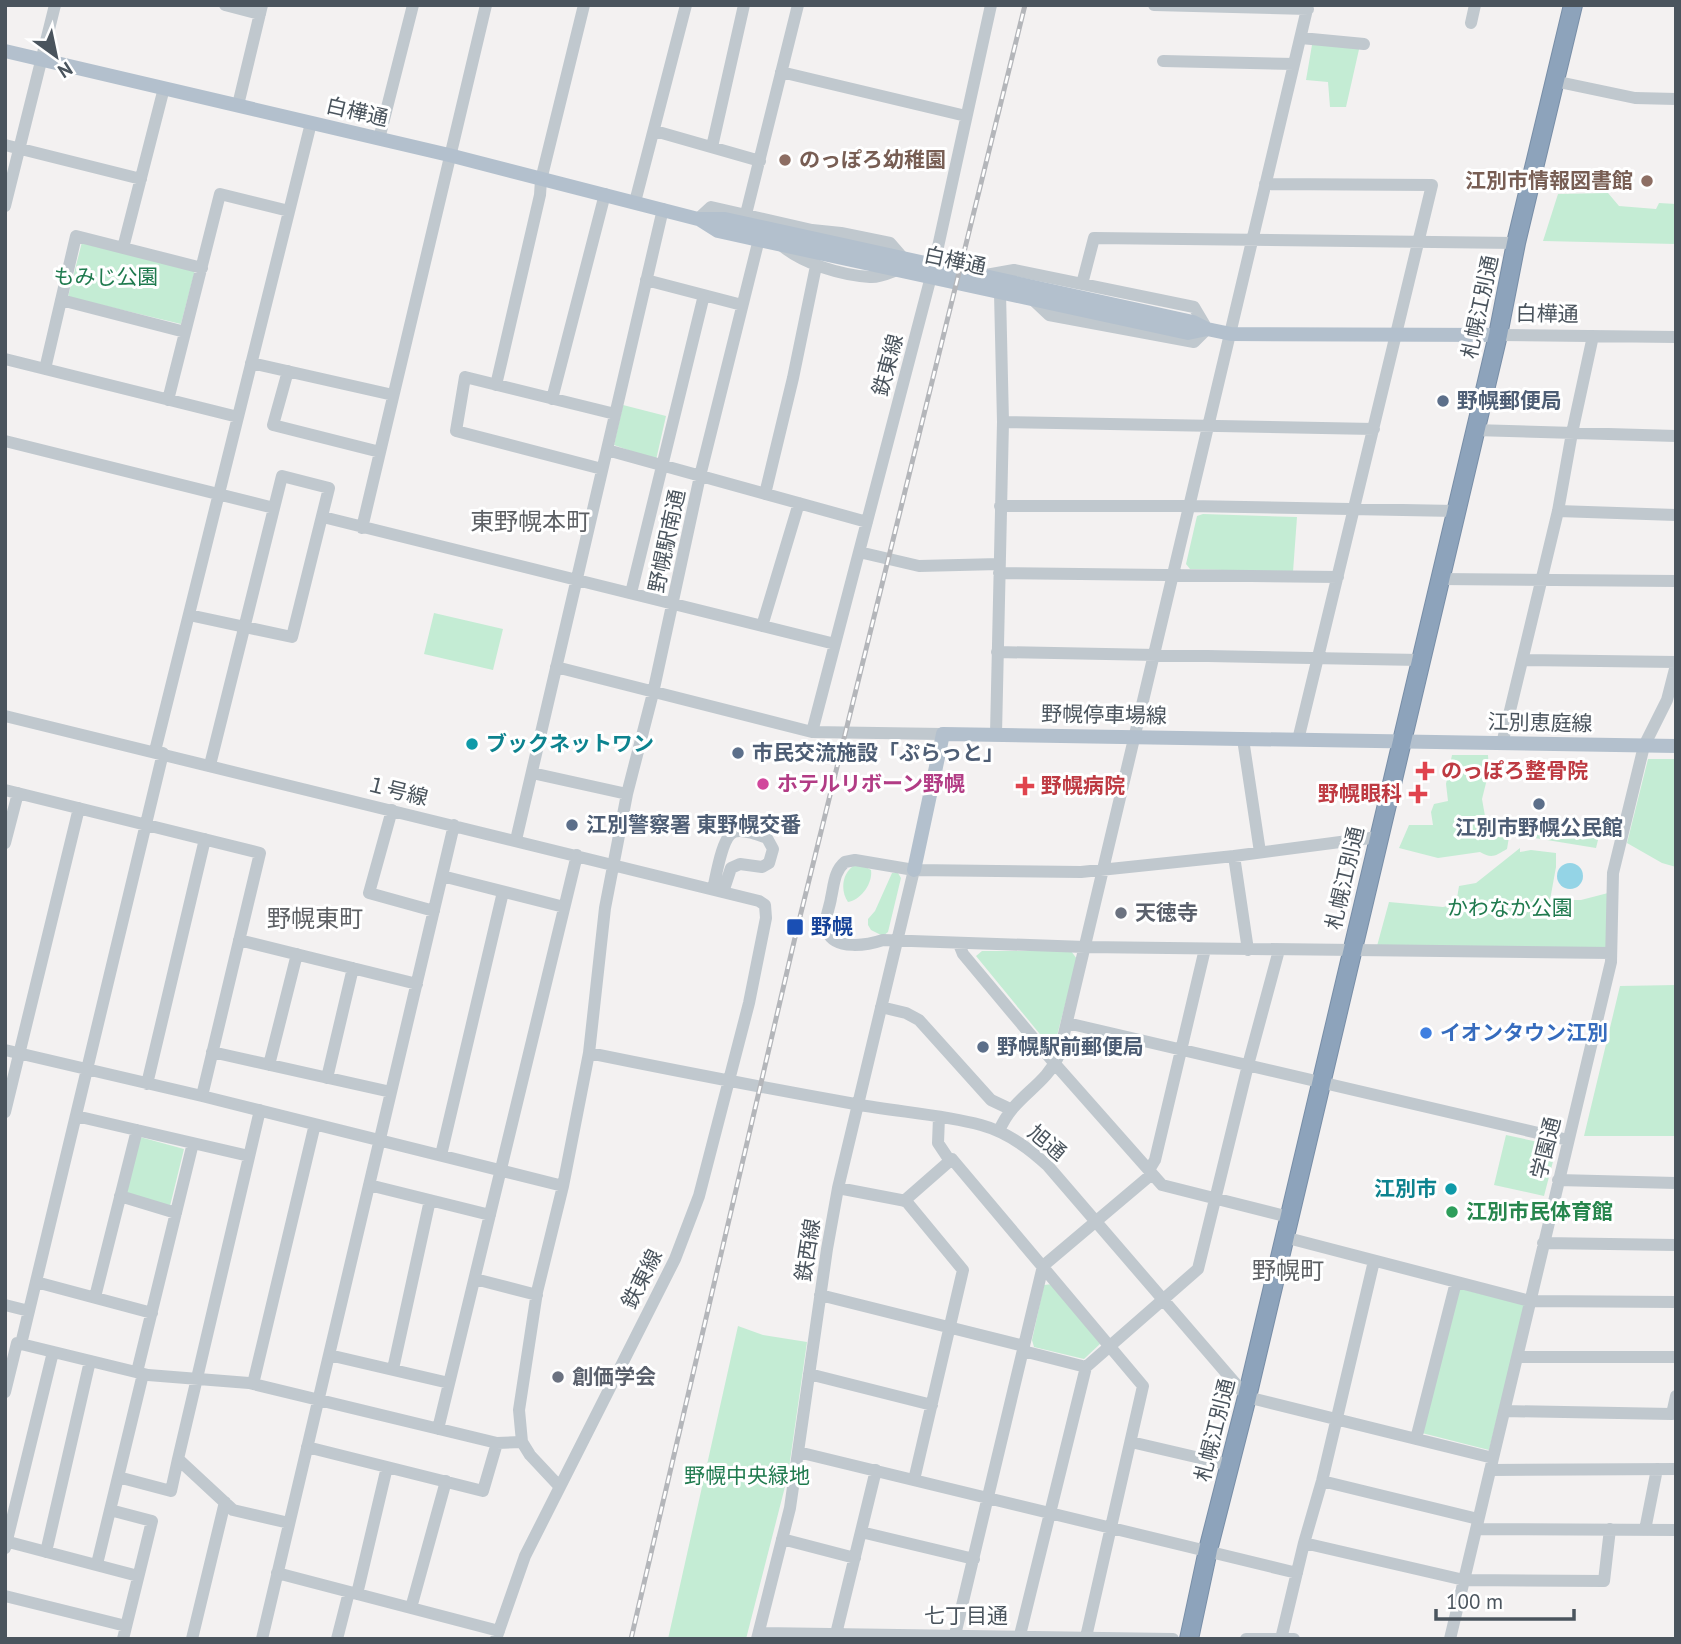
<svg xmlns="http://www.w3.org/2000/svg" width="1681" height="1644" viewBox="0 0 1681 1644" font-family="'PT Sans','Noto Sans JP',sans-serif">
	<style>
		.green { fill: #c4ecd4 }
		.water { fill: #94d4e6 }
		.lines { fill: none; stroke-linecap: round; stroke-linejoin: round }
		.highway-casing { stroke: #788ea7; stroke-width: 20 }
		.minor { stroke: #c0c8ce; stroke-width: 12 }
		.major { stroke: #b3c0cd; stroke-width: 14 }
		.highway { stroke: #8da3bb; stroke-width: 18 }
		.rail-casing { stroke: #b4b6ba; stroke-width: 5 }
		.rail { stroke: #fff; stroke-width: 2.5; stroke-dasharray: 8; stroke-linecap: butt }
		.education-dot { fill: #8d6e63; stroke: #fff; stroke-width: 2.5 }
		.service-dot { fill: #5c6f8a; stroke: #fff; stroke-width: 2.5 }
		.culture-dot { fill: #0f9aa8; stroke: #fff; stroke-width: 2.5 }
		.health-dot { fill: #e0444e; stroke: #fff; stroke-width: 2.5 }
		.hotel-dot { fill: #d1479c; stroke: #fff; stroke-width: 2.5 }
		.worship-dot { fill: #6b7280; stroke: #fff; stroke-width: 2.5 }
		.transit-dot { fill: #1a4fb4; stroke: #fff; stroke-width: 2.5 }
		.shop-dot { fill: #3f7fe0; stroke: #fff; stroke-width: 2.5 }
		.leisure-dot { fill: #2e9e5b; stroke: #fff; stroke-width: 2.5 }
		.labels { text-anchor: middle; stroke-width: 6; stroke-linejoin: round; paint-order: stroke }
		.street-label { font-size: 21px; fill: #4a545d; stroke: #fff }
		.education-label { font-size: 21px; font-weight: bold; fill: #785e54; stroke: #fff; text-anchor: start }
		.park-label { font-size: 21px; fill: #1f7a4e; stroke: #fff }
		.service-label { font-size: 21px; font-weight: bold; fill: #4e5e75; stroke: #fff; text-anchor: start }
		.culture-label { font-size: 21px; font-weight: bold; fill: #0d838f; stroke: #fff; text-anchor: start }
		.health-label { font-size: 21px; font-weight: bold; fill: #be3a42; stroke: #fff; text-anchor: start }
		.hotel-label { font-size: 21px; font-weight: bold; fill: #b23c85; stroke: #fff; text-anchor: start }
		.worship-label { font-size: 21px; font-weight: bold; fill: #5b616d; stroke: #fff; text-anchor: start }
		.transit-label { font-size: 21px; font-weight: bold; fill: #164399; stroke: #fff; text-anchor: start }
		.shop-label { font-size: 21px; font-weight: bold; fill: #366cbe; stroke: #fff; text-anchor: start }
		.leisure-label { font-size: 21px; font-weight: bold; fill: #27864d; stroke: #fff; text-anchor: start }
		.quarter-label { font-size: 24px; fill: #5e6165; stroke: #fff }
	</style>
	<rect width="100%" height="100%" fill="#f3f1f1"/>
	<!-- green -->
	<path class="green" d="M1312,45H1360L1346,107H1330L1328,82L1306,80Z
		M1608,193L1619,206L1656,209L1659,203L1676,204V244L1543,241L1558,194Z
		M82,242L195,270L181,324L68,297Z
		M623,405L666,416L656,460L614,445Z
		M1203,514L1297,517L1293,572L1190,569L1186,564L1197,516Z
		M434,613L503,629L493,670L424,654Z
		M1452,755H1488L1489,771L1482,799L1488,833L1509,837L1507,849C1495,856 1492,859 1480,852L1438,858L1399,848L1409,825H1433L1431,812L1434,804L1448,801L1446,784Z
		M1648,759H1676V867L1662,863L1627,843Z
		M1574,831L1599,836L1596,848L1523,836Z
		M1520,848V852L1531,850L1556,853V867L1550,900H1581L1608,893L1606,951L1377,946L1389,902L1443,907L1456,904L1459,886L1476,883Z
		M855,865L864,866L871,870C873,883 861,900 848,902C840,891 842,872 855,865Z
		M892,873H898L901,878L888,932L883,936L871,930L868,925V919L875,911Z
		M982,951H1071L1077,959L1054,1047L1048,1044L976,956Z
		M1676,985V1136H1584L1620,986Z
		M1506,1135L1557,1146L1544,1196L1494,1185Z
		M140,1137L184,1149L170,1206L125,1194Z
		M1053,1284L1101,1343L1084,1359L1034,1347L1032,1340L1044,1285Z
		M1458,1288L1525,1305L1489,1450L1422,1433Z
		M738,1326L763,1335L807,1342L788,1475L746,1639H668Z"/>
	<!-- water -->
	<path class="water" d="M1557 876a13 13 0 1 1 26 0a13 13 0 1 1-26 0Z"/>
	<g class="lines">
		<!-- highway casing -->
		<g class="highway-casing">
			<path id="highway" d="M1189,1639L1208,1550L1247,1397L1498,335L1516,243L1573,5"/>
		</g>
		<!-- minor -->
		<path class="minor" d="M225,5L260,14
			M1154,5L1308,9
			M1471,23L1475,5
			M1301,38L1364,44
			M1163,61L1294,64
			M781,72L966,116
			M1554,81L1635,98L1676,99
			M238,105L262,5
			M655,131L760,161
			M379,139L413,5
			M5,145L141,179
			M712,147L744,5
			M1265,184L1432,185L1298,740
			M635,202L686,5
			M5,206L55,5
			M746,214L798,5
			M698,219L711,207L812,230L841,233L890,243L903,258
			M781,245C803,264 841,275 870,277C879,278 889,273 897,270
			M123,248L164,88
			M986,275L1014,270L1194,307L1207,329L1194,342L1049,315L1032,299
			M646,280L742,305
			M1082,284L1094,238L1516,243
			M61,300L185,332
			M1498,335L1676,337
			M5,359L238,417
			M251,363L393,395
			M45,369L76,236L202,268
			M288,371L273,425L380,452
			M496,385L540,195L541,180L584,5
			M552,399L605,194
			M168,400L220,194L289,211
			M1003,422L1374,429
			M1474,430L1676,436
			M5,441L274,508
			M607,450L867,522
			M602,469L456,431L465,377L615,414
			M765,494L793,378L816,266
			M1000,506H1190L1456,511
			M1558,511L1676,515
			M323,517L835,644
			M362,528L486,5
			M859,552L919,566L999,564
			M999,573L1338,577
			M1440,579L1676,581
			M631,593L704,295
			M189,615L292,637L329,488L282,476L210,765
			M762,626L799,503
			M997,652L1420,660
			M1522,660L1676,662
			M556,667L812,732L943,734
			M5,716L759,901L765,905L766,918L749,1003L699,1196L675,1259L525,1556L496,1639
			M812,732L934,265L991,5
			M996,734L1003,422L1000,293
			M1243,739L1260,852
			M1502,744L1558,511L1572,433L1593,336
			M155,751L311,123
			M532,773L627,794
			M5,790L260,853L202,1096
			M392,810L369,893L434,911
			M1378,837L1234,856L1081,872L914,870L855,860L845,862C834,871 834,885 831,898C830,907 823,921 827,931C835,951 868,945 883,940L1085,947L1611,953
			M516,840L663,209
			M5,843L18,793
			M1234,856L1248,950
			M442,876L564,907
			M713,889C716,877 722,836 734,832C742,829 759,835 767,838L773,849L769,863L762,867L740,864L731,868L723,892
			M239,940L417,984
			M959,944L963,954L1055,1064L1162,1185L1289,1217
			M881,1007L906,1013L919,1020L991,1100L1010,1109
			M1067,1023L1568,1140
			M5,1050L202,1096L563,1186
			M212,1052L391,1092
			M589,1053C677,1071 766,1088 855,1104C897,1112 940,1114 981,1125C1007,1132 1029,1148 1048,1166L1247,1397L1493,1458
			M269,1065L297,954
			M327,1078L353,968
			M147,1084L205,839
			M260,1110L178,1459L233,1510L289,1523
			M5,1112L79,808
			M76,1116L249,1156
			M939,1117L938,1143L950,1161
			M999,1131C1014,1095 1044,1088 1059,1055L1308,5
			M441,1155L503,892
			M1149,1170L1155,1160L1205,949
			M1558,1180L1676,1183
			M369,1185L490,1215
			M838,1188L906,1201L963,1270L914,1480
			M120,1196L176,1213
			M904,1201L952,1159L1143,1386L1086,1637
			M1284,1237L1530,1301L1676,1302
			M1543,1243L1676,1245
			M475,1279L537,1295
			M36,1282L152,1313
			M820,1295L1024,1346
			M95,1297L137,1130
			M5,1305L29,1311
			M21,1344L148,1375L249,1383L497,1443L522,1442
			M1023,1351L1086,1367
			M329,1355L449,1383
			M1517,1357H1676
			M393,1369L430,1200
			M137,1372L193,1143
			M809,1374L932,1405
			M253,1384L315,1124
			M5,1392L17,1343L21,1344L163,753
			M1504,1411L1672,1414L1676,1396
			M438,1429L577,855
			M1416,1439L1456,1282
			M1131,1442L1230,1465
			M307,1447L483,1491L497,1443
			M798,1452L1297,1573
			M1490,1470L1676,1469
			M118,1477L171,1491L178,1459
			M1322,1481L1478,1519
			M559,1486L530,1455L522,1442L519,1410L537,1292L563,1186L589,1053L605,908L627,794L653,693L700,476L761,231
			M110,1510L152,1521L123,1639
			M1476,1529L1676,1530
			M1645,1530L1657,1469
			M861,1532L974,1559
			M782,1539L855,1558
			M5,1541L138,1576
			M1304,1543L1464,1580L1604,1581L1610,1529
			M5,1548L53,1352
			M46,1552L90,1361
			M97,1564L143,1374
			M277,1573L499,1631
			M357,1594L387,1467
			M5,1596L126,1626
			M411,1608L446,1481
			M759,1633L1173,1639
			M836,1634L876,1470
			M955,1635L1043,1266L1152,1174
			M1020,1635L1086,1367L1198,1269L1248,1065L1279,950
			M192,1639L225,1502
			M262,1639L454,825
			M337,1639L349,1592
			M757,1639L790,1508L827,1249L838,1188L914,870
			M1246,1639H1294
			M1281,1639L1304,1543L1322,1481L1374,1261
			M1450,1639L1611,962L1613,873L1644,746L1667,700L1676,665"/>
		<!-- major -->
		<path class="major" d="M5,51L449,155L698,219H725L1193,322L1207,329L1231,334L1498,335
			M699,219L718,231L1188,333L1207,329
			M914,870L943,734L1676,746"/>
		<!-- highway -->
		<use href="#highway" class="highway"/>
		<!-- rail casing -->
		<g class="rail-casing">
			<path id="rail" d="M631,1639L797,929L1025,5"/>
		</g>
		<!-- rail -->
		<use href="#rail" class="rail"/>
	</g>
	<!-- markers -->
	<g class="education-dot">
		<circle cx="785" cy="160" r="7"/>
		<circle cx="1647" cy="181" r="7"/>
	</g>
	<g class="service-dot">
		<circle cx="1443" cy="401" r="7"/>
		<circle cx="738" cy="753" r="7"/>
		<circle cx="1539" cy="804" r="7"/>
		<circle cx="572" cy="825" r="7"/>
		<circle cx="983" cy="1047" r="7"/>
	</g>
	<g class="culture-dot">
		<circle cx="472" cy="744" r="7"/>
		<circle cx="1451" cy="1189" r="7"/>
	</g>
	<g class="health-dot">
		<path d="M1421.5 760.5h7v7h7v7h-7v7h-7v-7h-7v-7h7z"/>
		<path d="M1021.5 775.5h7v7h7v7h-7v7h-7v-7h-7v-7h7z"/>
		<path d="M1414.5 783.5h7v7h7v7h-7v7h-7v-7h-7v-7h7z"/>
	</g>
	<circle class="hotel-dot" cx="763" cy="784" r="7"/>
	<g class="worship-dot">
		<circle cx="1121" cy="913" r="7"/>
		<circle cx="558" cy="1377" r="7"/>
	</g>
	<rect class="transit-dot" x="786" y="918" width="18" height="18" rx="3.5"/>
	<circle class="shop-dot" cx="1426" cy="1033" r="7"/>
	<circle class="leisure-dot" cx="1452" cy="1212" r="7"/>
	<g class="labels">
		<!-- street labels -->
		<g class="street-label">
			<text transform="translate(357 112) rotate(13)" y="7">白樺通</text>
			<text transform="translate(955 261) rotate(12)" y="7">白樺通</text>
			<text transform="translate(1480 307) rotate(-78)" y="7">札幌江別通</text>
			<text transform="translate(1547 314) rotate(1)" y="7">白樺通</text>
			<text transform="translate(888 365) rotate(-75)" y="7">鉄東線</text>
			<text transform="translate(667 541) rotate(-78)" y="7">野幌駅南通</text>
			<text transform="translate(1104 715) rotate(1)" y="7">野幌停車場線</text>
			<text transform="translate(1540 723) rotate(1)" y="7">江別恵庭線</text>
			<text transform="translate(397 791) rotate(14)" y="7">１号線</text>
			<text transform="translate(1345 878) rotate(-77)" y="7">札幌江別通</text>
			<text transform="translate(1047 1143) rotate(40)" y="7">旭通</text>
			<text transform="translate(1546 1148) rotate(-76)" y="7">学園通</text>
			<text transform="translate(808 1250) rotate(-81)" y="7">鉄西線</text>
			<text transform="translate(642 1279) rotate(-63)" y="7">鉄東線</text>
			<text transform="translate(1215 1430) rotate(-76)" y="7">札幌江別通</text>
			<text x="966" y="1623">七丁目通</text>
		</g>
		<!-- education labels -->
		<g class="education-label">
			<text x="799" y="167">のっぽろ幼稚園</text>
			<text x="1633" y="188" text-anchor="end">江別市情報図書館</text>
		</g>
		<!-- park labels -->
		<g class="park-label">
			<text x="106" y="284">もみじ公園</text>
			<text x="1510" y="915">かわなか公園</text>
			<text x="747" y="1483">野幌中央緑地</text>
		</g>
		<!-- service labels -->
		<g class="service-label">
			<text x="1457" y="408">野幌郵便局</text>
			<text x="752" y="760">市民交流施設「ぷらっと」</text>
			<text x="586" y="832">江別警察署 東野幌交番</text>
			<text x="1539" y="835" text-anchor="middle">江別市野幌公民館</text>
			<text x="997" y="1054">野幌駅前郵便局</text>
		</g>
		<!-- culture labels -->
		<g class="culture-label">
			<text x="486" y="751">ブックネットワン</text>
			<text x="1437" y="1196" text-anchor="end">江別市</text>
		</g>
		<!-- health labels -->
		<g class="health-label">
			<text x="1441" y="778">のっぽろ整骨院</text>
			<text x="1041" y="793">野幌病院</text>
			<text x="1402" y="801" text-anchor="end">野幌眼科</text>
		</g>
		<!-- hotel labels -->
		<g class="hotel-label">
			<text x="777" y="791">ホテルリボーン野幌</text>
		</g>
		<!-- worship labels -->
		<g class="worship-label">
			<text x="1135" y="920">天徳寺</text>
			<text x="572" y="1384">創価学会</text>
		</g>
		<!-- transit labels -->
		<g class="transit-label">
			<text x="811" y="934">野幌</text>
		</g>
		<!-- shop labels -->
		<g class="shop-label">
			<text x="1440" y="1040">イオンタウン江別</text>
		</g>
		<!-- leisure labels -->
		<g class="leisure-label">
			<text x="1466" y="1219">江別市民体育館</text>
		</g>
		<!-- quarter labels -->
		<g class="quarter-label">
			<text x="530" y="530">東野幌本町</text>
			<text x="315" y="927">野幌東町</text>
			<text x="1288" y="1279">野幌町</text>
		</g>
	</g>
	<!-- border -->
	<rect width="1681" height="1644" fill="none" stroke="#4a545d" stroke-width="14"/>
	<!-- north arrow -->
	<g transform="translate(56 56) rotate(147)" stroke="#ffffff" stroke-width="5" paint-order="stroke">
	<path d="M0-5L12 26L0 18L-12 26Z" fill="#4a545d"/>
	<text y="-10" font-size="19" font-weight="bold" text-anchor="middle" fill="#4a545d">N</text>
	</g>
	<!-- scale -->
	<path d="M1436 1609v10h138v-10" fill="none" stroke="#4a545d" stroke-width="3.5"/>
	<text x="1446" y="1609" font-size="21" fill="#4a545d" stroke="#ffffff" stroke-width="5" paint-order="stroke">100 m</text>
</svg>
